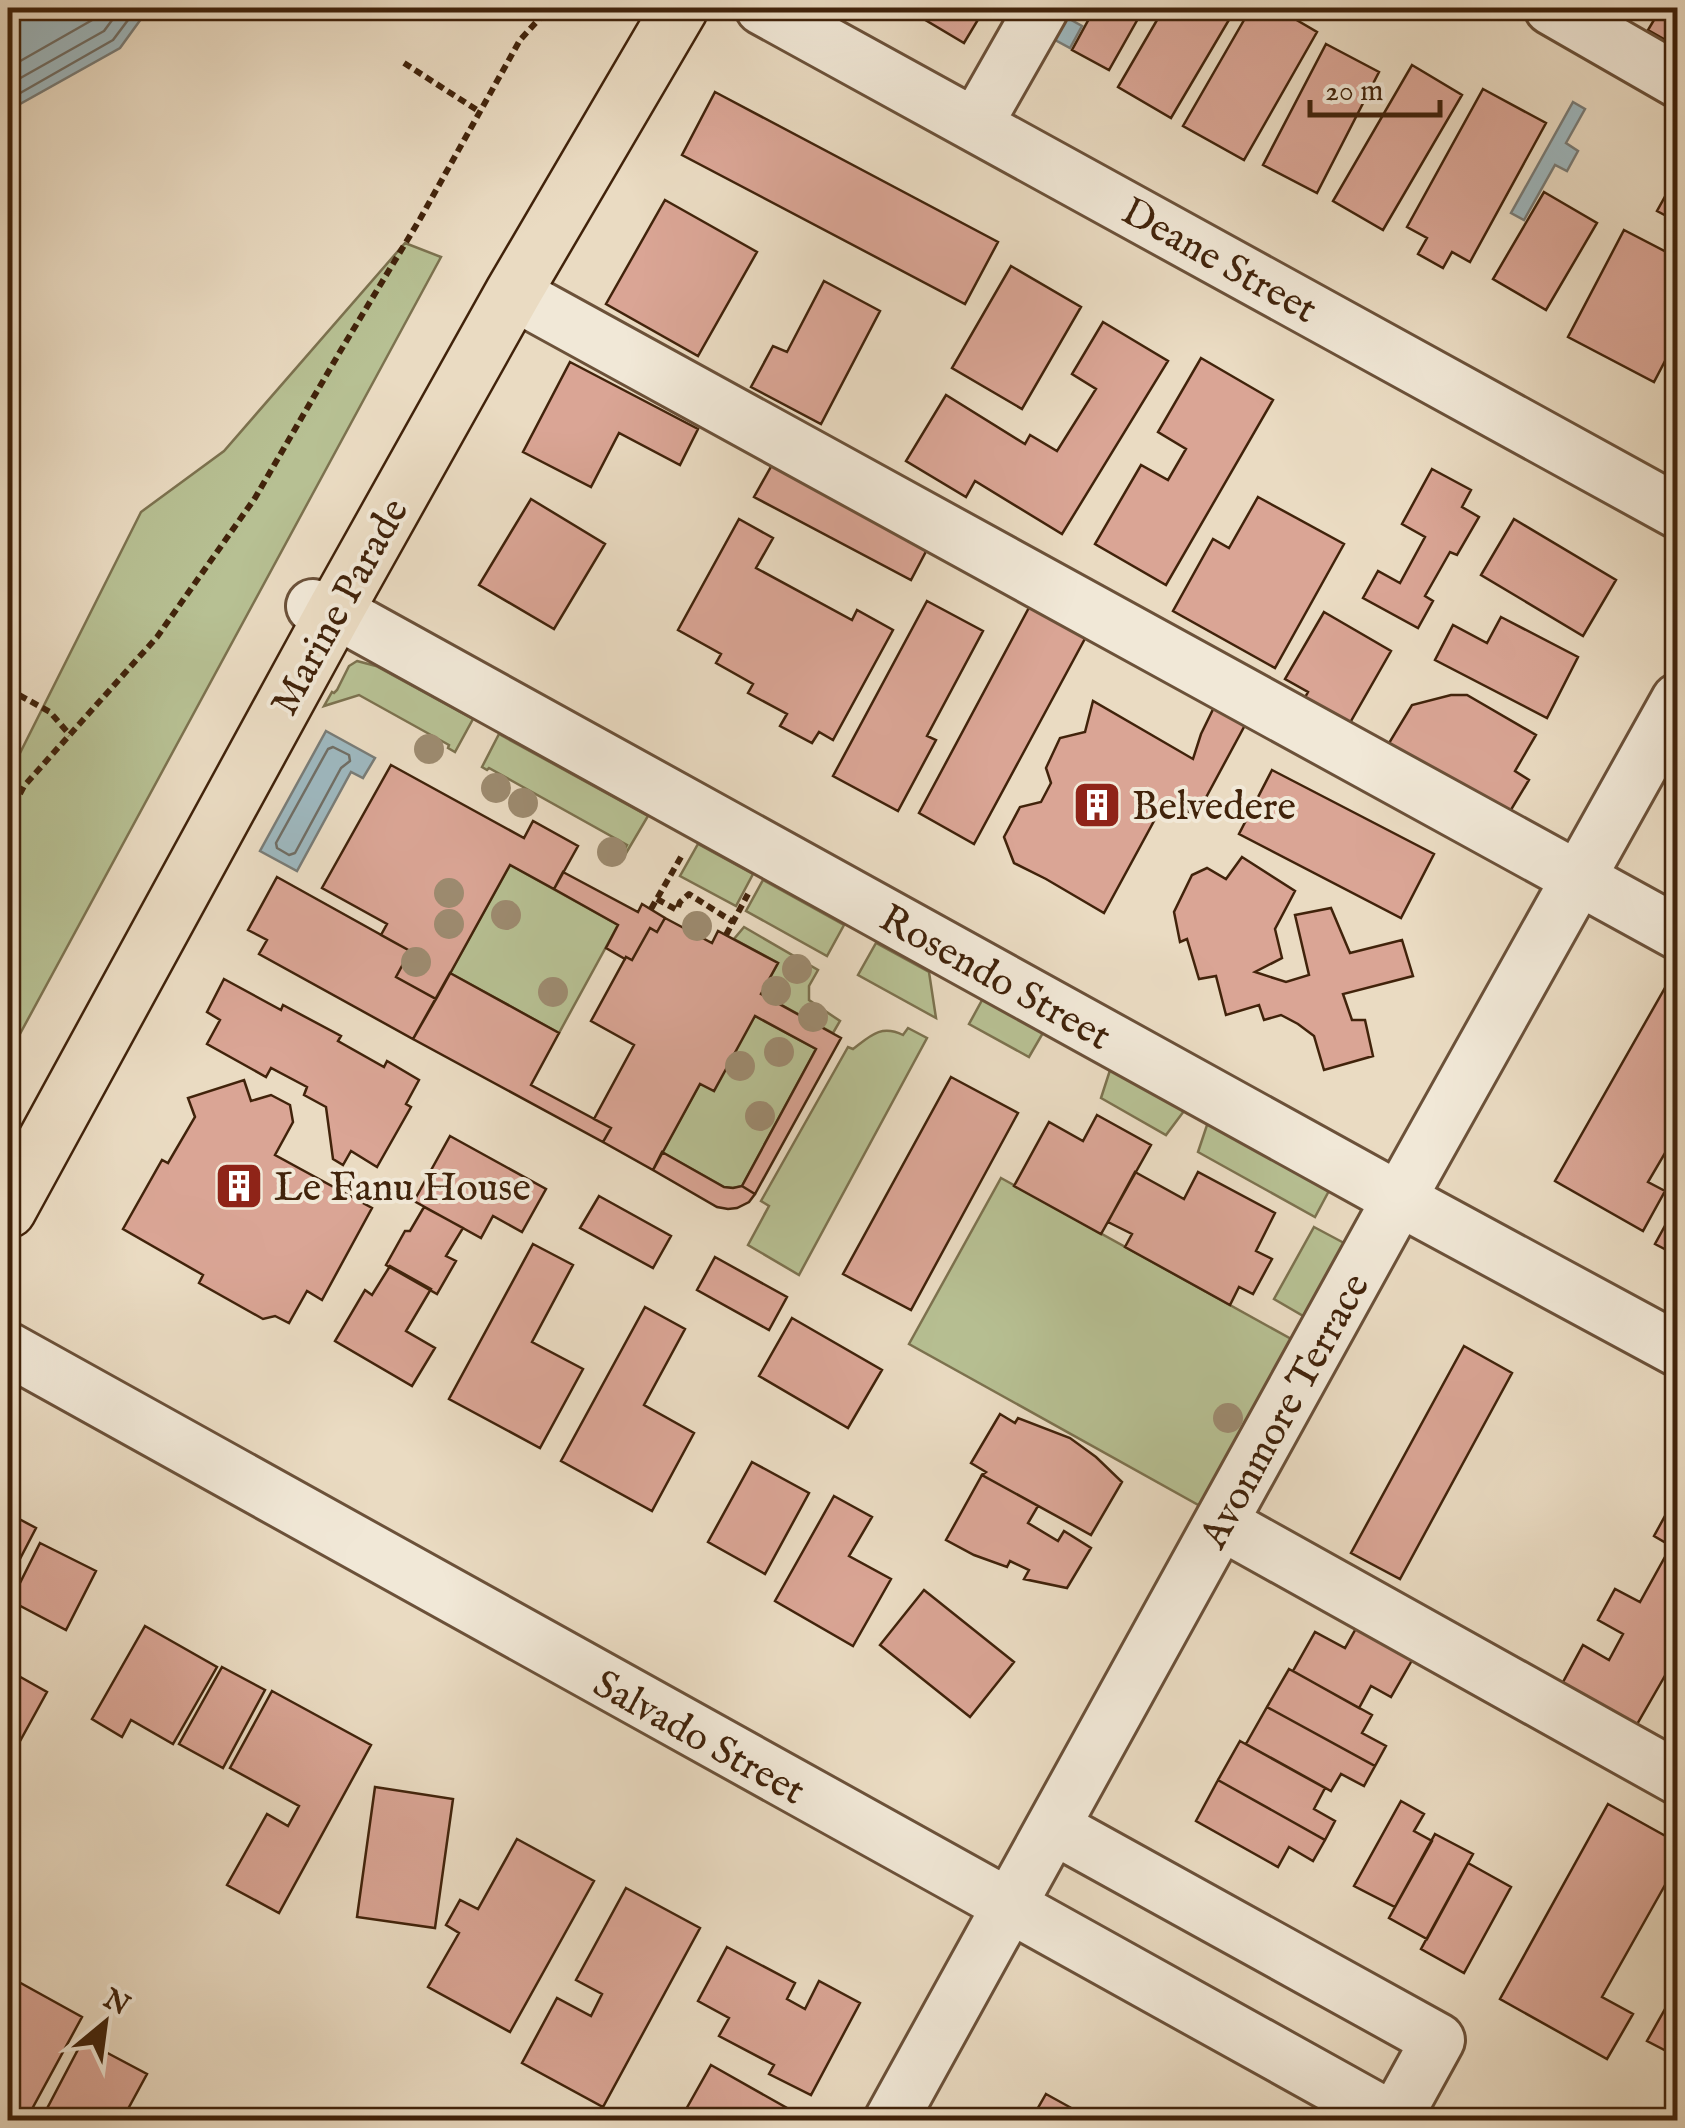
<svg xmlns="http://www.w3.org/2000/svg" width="1685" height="2128" viewBox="0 0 1685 2128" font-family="'IM FELL English',serif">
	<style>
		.green { fill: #b7c093; stroke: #7c724f; stroke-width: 2.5 }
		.water { fill: #9eb8bf; stroke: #797c77; stroke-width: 2.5 }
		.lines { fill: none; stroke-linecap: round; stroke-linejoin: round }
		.shore { stroke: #706e65; stroke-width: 2.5 }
		.building { fill: #daa595; stroke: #41230b; stroke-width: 2.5 }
		.minor-casing { stroke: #6b5139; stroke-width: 58 }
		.major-casing { stroke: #41230b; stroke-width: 60 }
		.path { stroke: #41230b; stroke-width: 6; stroke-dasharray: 8 5; stroke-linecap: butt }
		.minor { stroke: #f1e8d7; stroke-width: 52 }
		.major { stroke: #eadbc2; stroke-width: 55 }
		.tree { fill: #9d8b70 }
		.labels { text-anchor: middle; stroke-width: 8; stroke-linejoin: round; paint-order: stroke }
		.street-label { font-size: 40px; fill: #41230b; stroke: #f1e8d7 }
		.poi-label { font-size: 40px; fill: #41230b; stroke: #f1e8d7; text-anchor: start }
	</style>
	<rect width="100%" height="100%" fill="#eadbc2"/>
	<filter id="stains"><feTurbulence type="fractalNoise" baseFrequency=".002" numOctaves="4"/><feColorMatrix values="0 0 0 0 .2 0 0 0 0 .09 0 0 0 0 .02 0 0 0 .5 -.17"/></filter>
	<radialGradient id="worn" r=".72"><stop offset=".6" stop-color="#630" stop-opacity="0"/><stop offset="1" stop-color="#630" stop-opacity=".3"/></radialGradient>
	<!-- green -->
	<path class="green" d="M405,243L441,257L8,1056V777L141,512L224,451Z
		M357,661L376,666L473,719L455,752L448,748L449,745L359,695L324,706L332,692L334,693L337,690L349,666Z
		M499,734L648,816L625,855L622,854L627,845L489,768L487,770L482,767Z
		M698,844L753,874L736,906L680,876Z
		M510,865L618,925L559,1033L450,973Z
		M763,880L844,925L827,956L746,911Z
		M744,927L818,970L809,986V1000L840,1021L833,1033L761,994L778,963L734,939Z
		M876,943L929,972L936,1018L858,975Z
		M986,993L1047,1026L1029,1057L969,1024Z
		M755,1016L816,1049L742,1186L733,1188L724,1187L662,1152L700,1084Z
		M908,1028L927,1038L799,1275L748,1245L769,1206L761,1201L848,1047L853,1049C870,1036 881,1024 903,1035Z
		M1111,1067L1187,1107L1166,1135L1101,1098Z
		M1208,1122L1331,1187L1315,1217L1198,1152Z
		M1001,1178L1293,1340L1202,1507L909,1344Z
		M1314,1227L1344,1243L1345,1249L1305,1317L1274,1299Z"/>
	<!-- water -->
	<path class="water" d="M8,8H149L120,48L13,108L8,115Z
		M1059,8H1071L1066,17L1082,26L1070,48L1044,34Z
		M1573,102L1585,109L1566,143L1578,151L1567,171L1555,165L1524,220L1511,213Z
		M326,731L375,758L363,778L351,772L297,871L260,851Z"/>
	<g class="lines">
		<!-- shore -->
		<path class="shore" d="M8,68L94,19L103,8
			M8,85L104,31L121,8
			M8,100L113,40L137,8
			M333,747L349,755L350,761L341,768L295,853L289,855L277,848L276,843L328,749Z"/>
	</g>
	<!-- building -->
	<path class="building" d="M921,8H985L964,43L917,15Z
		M1077,8H1144L1109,70L1072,50L1091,15Z
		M1164,8L1182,18L1188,8H1236L1171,118L1118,87Z
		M1251,8H1276L1317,32L1244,160L1183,126Z
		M1661,8H1678V47L1648,30Z
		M1326,44L1379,72L1317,193L1263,165Z
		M1412,65L1462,95L1383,230L1333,201Z
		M1483,89L1546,123L1470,262L1452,252L1443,268L1418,254L1427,238L1407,227Z
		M715,92L998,242L965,304L682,155Z
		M1678,173V222L1657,211Z
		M1544,192L1597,223L1546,310L1493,279Z
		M665,200L757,252L698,356L606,304Z
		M1624,230L1678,258V336L1654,382L1568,337Z
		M1011,266L1081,307L1022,409L952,368Z
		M824,281L880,311L821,424L751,387L773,346L787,352Z
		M1103,322L1168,361L1062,534L975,481L966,497L906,461L946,395L1025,444L1030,435L1057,451L1096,389L1072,374Z
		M1201,358L1273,400L1166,585L1095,544L1141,465L1168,480L1186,449L1158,432Z
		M570,362L698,429L680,465L619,433L591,487L523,452Z
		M777,456L933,538L911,580L754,497Z
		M1432,469L1471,490L1462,507L1479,517L1457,555L1450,552L1425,596L1433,601L1418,628L1363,598L1378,571L1400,583L1425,537L1402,524Z
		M1258,497L1344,544L1275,668L1173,611L1213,539L1229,548Z
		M531,499L605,544L554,629L479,585Z
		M739,519L773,538L756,568L852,620L857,610L893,630L833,740L819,732L812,743L780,726L787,714L748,693L753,684L716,663L721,654L678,630Z
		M1514,519L1616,580L1583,636L1481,575Z
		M927,601L983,631L927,736L936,740L898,811L833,776Z
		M1032,602L1088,633L974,844L919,813Z
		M1324,612L1391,651L1343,735L1298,710L1308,692L1285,679Z
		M1501,617L1578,657L1547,718L1435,660L1453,625L1487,643Z
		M1220,695L1251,714L1196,816L1166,799L1104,913L1046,879L1014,863L1004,837L1020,807L1041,802L1051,783L1046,768L1060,738L1085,732L1093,701L1193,759L1201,734Z
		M1451,695H1467L1536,735L1515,771L1529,780L1506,818L1386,748L1412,705Z
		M391,765L524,838L533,821L578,846L554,889L510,865L436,999L396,977L410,951L381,935L387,924L322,888Z
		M1272,770L1434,854L1401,918L1239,834Z
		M1242,857L1295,891L1275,929L1282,958L1255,972L1286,982L1309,975L1295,915L1331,908L1350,953L1402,940L1413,976L1343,994L1352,1020H1365L1373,1056L1324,1070L1314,1036L1298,1024L1281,1015L1264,1020L1259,1005L1226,1015L1216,976L1199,979L1187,939L1180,942L1174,912L1192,875L1207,868L1226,879Z
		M563,872L638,912L642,904L665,918L657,932L650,928L632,960L626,957L625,959L606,948L618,925L554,889Z
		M277,877L410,951L396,977L436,999L413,1039L259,954L267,940L248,930Z
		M665,918L712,943L718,931L778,963L761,994L841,1038L755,1194L742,1186L816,1049L755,1016L714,1091L700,1084L653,1170L603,1142L611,1128L594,1119L634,1045L591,1021L626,957L632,960L650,928L657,932Z
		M1678,965V1131L1648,1182L1665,1191L1643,1231L1555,1181Z
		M450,973L559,1033L531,1085L611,1128L603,1142L413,1039Z
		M224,979L281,1010L283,1005L341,1036L338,1041L384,1067L387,1061L419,1080L406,1104L411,1107L377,1167L351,1151L343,1165L333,1159L326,1107L304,1095L307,1087L271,1068L266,1077L207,1044L220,1020L207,1012Z
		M951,1077L1018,1113L911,1310L843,1274Z
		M244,1080L251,1101L271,1095L290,1105L293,1122L275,1155L372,1208L322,1300L307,1291L289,1323L275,1316L263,1319L199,1283L203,1275L123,1229L162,1160L168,1163L195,1117L188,1098Z
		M1097,1115L1151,1145L1101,1234L1014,1186L1049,1122L1083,1141Z
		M450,1136L546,1189L522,1232L493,1216L481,1238L414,1201Z
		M662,1152L724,1187L733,1188L742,1186L755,1194L749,1202L737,1208L728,1209L717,1207L653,1170Z
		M1135,1172L1184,1199L1198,1172L1275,1213L1256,1251L1272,1259L1253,1294L1239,1287L1230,1305L1125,1247L1132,1234L1108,1222Z
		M599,1196L671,1236L653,1268L580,1228Z
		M1678,1202V1256L1655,1244Z
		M424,1207L463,1228L446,1256L456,1261L437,1294L386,1265L405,1231H410Z
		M533,1244L573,1265L532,1342L583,1369L540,1448L449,1399Z
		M715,1257L787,1297L769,1330L697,1290Z
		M390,1266L431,1289L406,1331L435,1348L412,1386L335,1341L365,1290L372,1295Z
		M645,1307L685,1329L644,1405L694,1433L652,1511L561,1461Z
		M792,1318L882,1370L848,1428L759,1376Z
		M1464,1346L1512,1373L1400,1579L1351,1553Z
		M1000,1414L1015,1423L1018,1418L1070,1438L1096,1457L1122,1482L1091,1535L982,1475L986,1472L971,1463Z
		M752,1462L809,1493L765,1574L708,1542Z
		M982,1475L1038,1506L1028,1523L1058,1541L1064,1531L1091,1548L1067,1588L1024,1579L1029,1570L1010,1561L1007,1567L974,1555L946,1540Z
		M1677,1494L1678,1653L1636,1726L1562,1684L1583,1645L1609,1660L1623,1634L1598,1620L1615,1589L1640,1602L1671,1546L1654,1536Z
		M834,1496L872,1517L849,1556L891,1579L853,1646L775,1601Z
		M8,1513L36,1528L8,1582Z
		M40,1543L96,1571L66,1630L11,1601Z
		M924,1590L1014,1662L970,1717L880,1645Z
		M1363,1616L1419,1648L1391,1697L1371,1686L1359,1708L1293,1671L1315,1632L1345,1648Z
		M145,1626L217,1667L173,1744L131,1720L122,1737L92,1719Z
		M222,1667L265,1690L223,1768L179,1744Z
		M1289,1669L1372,1715L1362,1733L1386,1746L1375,1766L1267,1707Z
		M8,1670L47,1692L8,1763Z
		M272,1691L371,1745L279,1913L227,1885L267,1814L288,1826L299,1806L230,1768Z
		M1267,1707L1375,1766L1364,1786L1341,1774L1331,1791L1246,1744Z
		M1240,1741L1325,1788L1314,1809L1335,1821L1325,1840L1218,1780Z
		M1218,1780L1325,1840L1313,1861L1289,1847L1278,1867L1196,1821Z
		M375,1787L453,1799L435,1928L357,1917Z
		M1401,1801L1424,1814L1414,1831L1432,1841L1395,1907L1354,1886Z
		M1608,1804L1678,1843V1862L1602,1997L1633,2014L1607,2059L1500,1999Z
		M1435,1834L1473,1854L1427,1939L1389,1918Z
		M517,1839L594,1881L510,2032L428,1987L459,1933L446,1925L460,1900L478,1909Z
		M1468,1863L1511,1887L1464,1973L1421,1949Z
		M626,1888L700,1928L603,2107L522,2063L557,1998L591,2016L602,1994L576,1980Z
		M727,1947L795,1983L787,1999L805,2009L819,1981L860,2003L811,2095L769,2074L774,2065L719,2036L729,2018L698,2001Z
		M8,1976L82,2017L26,2120H8Z
		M1678,1986V2057L1647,2041Z
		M83,2040L147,2074L122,2120H41Z
		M711,2065L787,2108L780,2120H680Z
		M1046,2094L1093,2120H1031Z
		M396,2111L416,2120H392Z"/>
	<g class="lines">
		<!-- minor casing -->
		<g class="minor-casing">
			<path id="minor" d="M762,8L1678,512
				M1551,8L1678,81
				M976,124L1042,8
				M513,293L1678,933
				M313,606L335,611L1399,1199L1678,1350
				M8,1349L1395,2120
				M1221,1523L1678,1778
				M1053,1827L1438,2040L1394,2120
				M891,2120L1399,1199L1678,700"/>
		</g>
		<!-- major casing -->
		<g class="major-casing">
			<path id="major" d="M8,1210L335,611L513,293L680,8"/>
		</g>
		<!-- path -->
		<path class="path" d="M404,63L480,112
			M8,689L50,712L70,735
			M8,817L24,786L157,637L255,498L341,350L420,219L520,40L549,8
			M657,899L677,910L680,902L689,894L733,922
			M651,909L681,857
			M726,935L748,894"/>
		<!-- minor -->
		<use href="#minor" class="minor"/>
		<!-- major -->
		<use href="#major" class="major"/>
	</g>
	<!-- trees -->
	<g class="tree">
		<circle cx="429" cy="749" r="15"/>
		<circle cx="496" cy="788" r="15"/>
		<circle cx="523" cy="803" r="15"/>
		<circle cx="612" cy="852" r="15"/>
		<circle cx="449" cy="893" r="15"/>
		<circle cx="506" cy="915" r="15"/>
		<circle cx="449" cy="924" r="15"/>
		<circle cx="697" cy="926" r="15"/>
		<circle cx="416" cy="962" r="15"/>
		<circle cx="797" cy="969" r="15"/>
		<circle cx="776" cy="991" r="15"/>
		<circle cx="553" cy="992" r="15"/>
		<circle cx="813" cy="1017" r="15"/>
		<circle cx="779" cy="1052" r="15"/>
		<circle cx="740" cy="1066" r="15"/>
		<circle cx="760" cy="1116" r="15"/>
		<circle cx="1228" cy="1418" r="15"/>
	</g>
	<!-- icons -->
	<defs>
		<g id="building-square" transform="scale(2.5)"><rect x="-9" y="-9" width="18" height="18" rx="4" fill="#8f2418" stroke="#f1e8d7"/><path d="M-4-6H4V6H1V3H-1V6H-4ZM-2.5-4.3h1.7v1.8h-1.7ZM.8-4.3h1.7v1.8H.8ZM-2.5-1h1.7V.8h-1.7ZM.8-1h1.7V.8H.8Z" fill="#fff"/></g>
	</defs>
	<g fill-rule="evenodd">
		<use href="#building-square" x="1097" y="805"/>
		<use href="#building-square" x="239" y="1186"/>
	</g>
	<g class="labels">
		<!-- street labels -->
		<g class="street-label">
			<text transform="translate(1220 259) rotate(29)" y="14">Deane Street</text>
			<text transform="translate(338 606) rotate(-61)" y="14">Marine Parade</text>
			<text transform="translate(996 976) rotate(29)" y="14">Rosendo Street</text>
			<text transform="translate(1283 1410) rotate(-61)" y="14">Avonmore Terrace</text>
			<text transform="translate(700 1736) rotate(29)" y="14">Salvado Street</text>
		</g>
		<!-- poi labels -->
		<g class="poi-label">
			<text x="1132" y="819">Belvedere</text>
			<text x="274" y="1200">Le Fanu House</text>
		</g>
	</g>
	<!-- margin -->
	<rect width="1685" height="2128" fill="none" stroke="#eadbc2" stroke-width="40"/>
	<rect x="10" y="10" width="1665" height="2108" fill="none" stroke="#41230b" stroke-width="5"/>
	<rect x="20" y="20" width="1645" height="2088" fill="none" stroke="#41230b" stroke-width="2.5"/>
	<!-- north arrow -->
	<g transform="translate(105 2023) rotate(29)" stroke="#f1e8d7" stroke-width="8" paint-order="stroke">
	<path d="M0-8L18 38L0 25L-18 38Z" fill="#41230b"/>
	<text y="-15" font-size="28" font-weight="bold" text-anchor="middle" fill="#41230b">N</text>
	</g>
	<!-- scale -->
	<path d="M1310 100v15h130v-15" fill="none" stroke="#41230b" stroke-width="5"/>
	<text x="1325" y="100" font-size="30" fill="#41230b" stroke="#f1e8d7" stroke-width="8" paint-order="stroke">20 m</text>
	<rect width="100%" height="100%" filter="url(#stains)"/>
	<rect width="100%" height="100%" fill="url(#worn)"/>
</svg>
